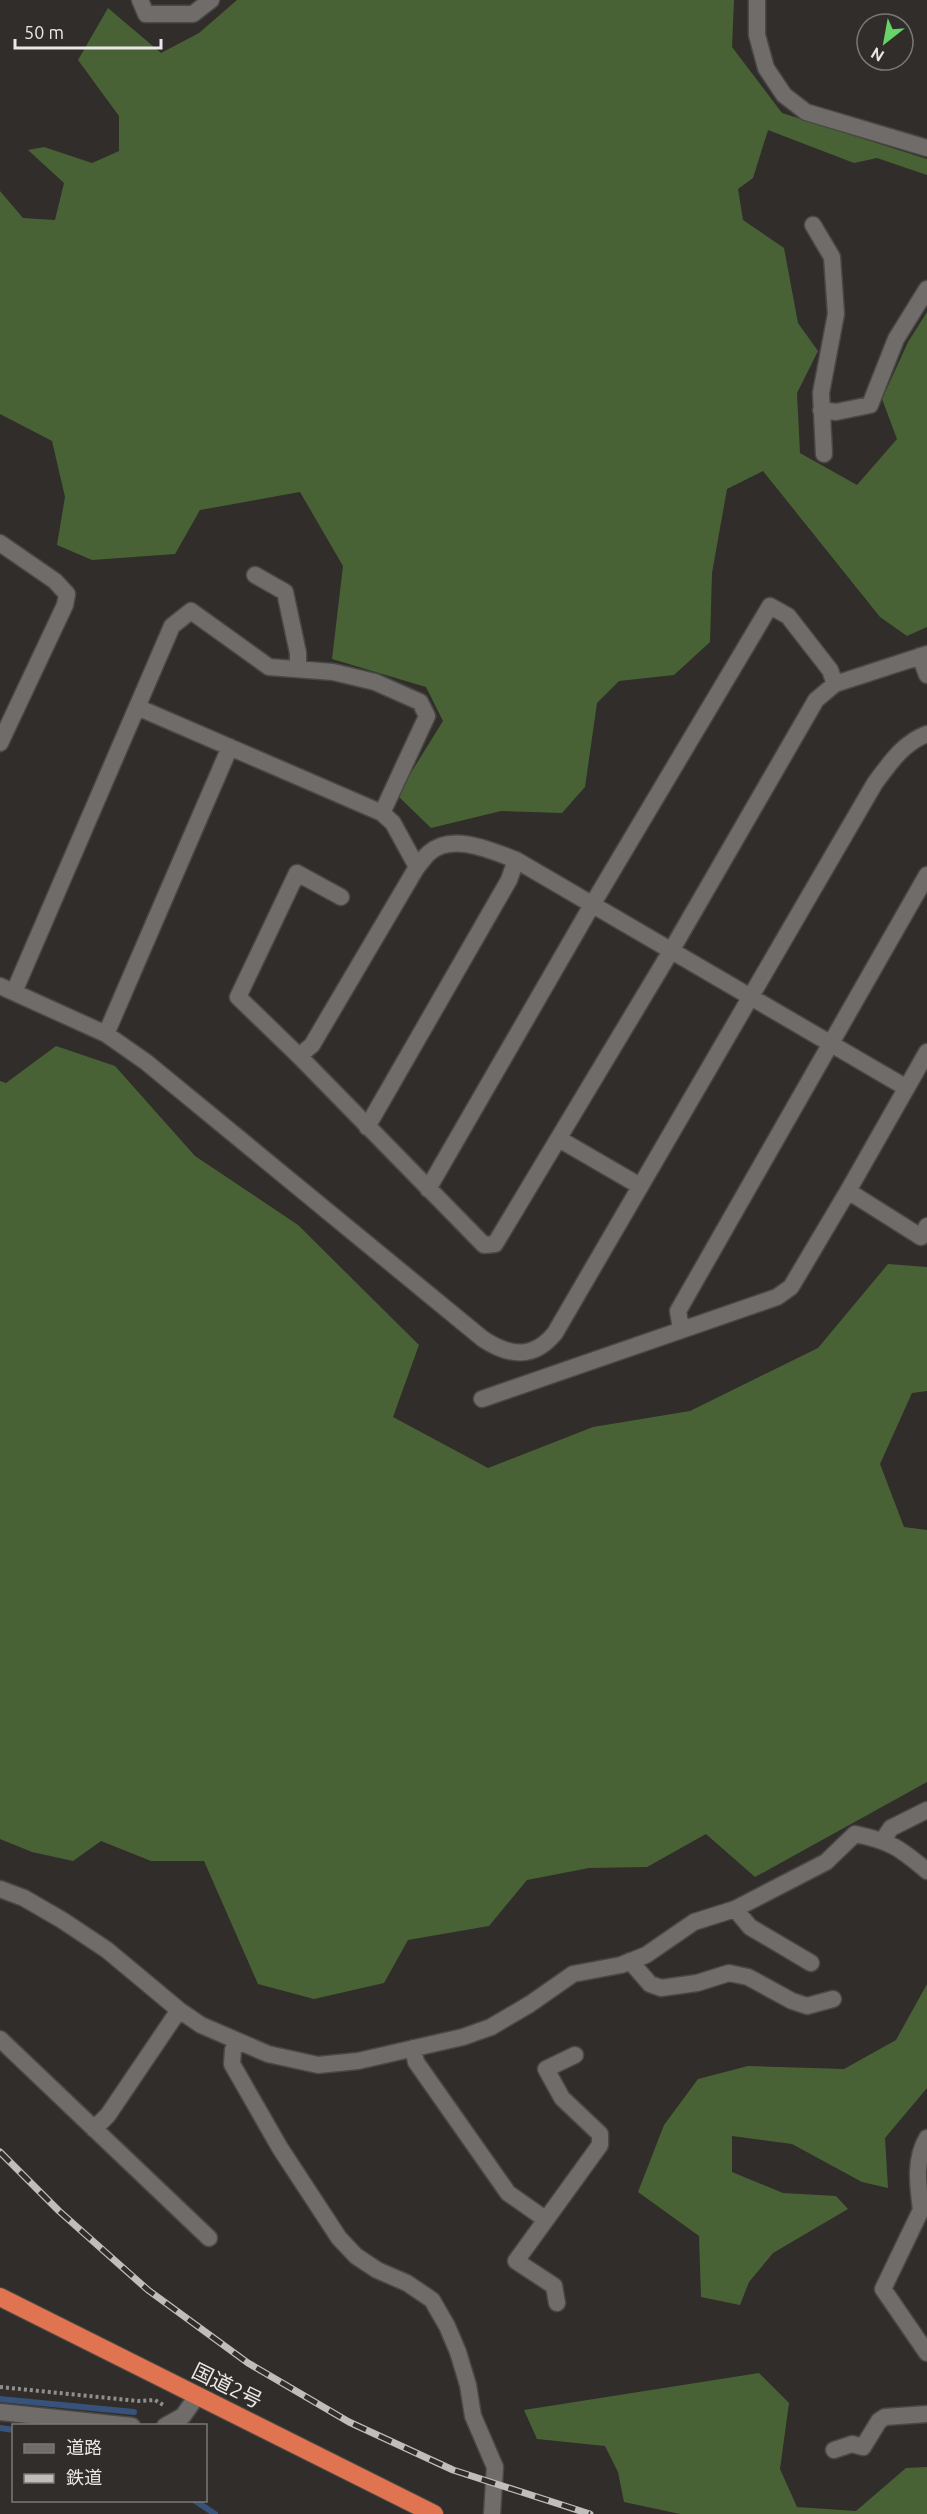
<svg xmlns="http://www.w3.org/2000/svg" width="927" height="2514" viewBox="0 0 927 2514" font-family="Ubuntu,'Noto Sans JP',sans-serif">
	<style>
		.forest { fill: #496235 }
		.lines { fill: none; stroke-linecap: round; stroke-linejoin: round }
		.stream { stroke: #37537b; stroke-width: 6 }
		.minor-casing { stroke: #4a4847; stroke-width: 19 }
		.trunk-casing { stroke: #4a4847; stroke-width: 20 }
		.path { stroke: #918e8d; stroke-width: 4; stroke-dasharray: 3 3; stroke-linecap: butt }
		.minor { stroke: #6f6c69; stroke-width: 16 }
		.trunk { stroke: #e07350; stroke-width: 18 }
		.rail-casing { stroke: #c0bebd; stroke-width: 7 }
		.rail { stroke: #302d2b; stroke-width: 4.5; stroke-dasharray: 14; stroke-linecap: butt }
		.labels { text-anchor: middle; stroke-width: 4.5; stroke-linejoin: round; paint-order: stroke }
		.street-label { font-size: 21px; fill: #eae8e7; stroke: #302d2b }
	</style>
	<rect width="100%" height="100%" fill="#302d2b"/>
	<!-- forest -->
	<path class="forest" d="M237,0H734L732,47L782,113L927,159V175L877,158L854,163L768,130L753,178L738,189L743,220L784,248L798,323L818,351L797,393L800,453L857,485L897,439L882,399L908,342L927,312V627L907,636L880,617L763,471L727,489L712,573L710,642L674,675L619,681L597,703L585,787L562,813L501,811L431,828L397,795L443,721L426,687L332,659L343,566L300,492L200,510L175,554L92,560L57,545L65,497L52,441L0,414V191L23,218L55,220L64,183L28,150L44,147L92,163L119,151V116L78,60L108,8L161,53L199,33Z
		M56,1046L115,1066L195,1156L298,1225L419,1345L393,1417L488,1468L593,1427L690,1411L818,1348L888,1264L927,1267V1391L912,1393L880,1464L904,1527L927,1530V1782L755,1877L706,1834L647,1867L589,1868L527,1880L489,1926L408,1940L384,1983L314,1999L258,1984L204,1861H151L101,1841L73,1861L32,1852L0,1839V1081L6,1083Z
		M927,1984V2088L885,2138L888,2188L862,2182L792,2144L732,2136V2172L783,2193L836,2196L848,2209L773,2253L749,2282L740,2305L701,2297L699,2236L638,2192L664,2125L698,2079L748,2066L844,2069L896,2040Z
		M759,2373L789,2403L780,2469L797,2507L856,2511L906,2468L927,2467V2514H680L624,2502L618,2472L605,2446L537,2439L524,2410Z"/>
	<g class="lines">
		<!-- stream -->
		<path class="stream" d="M0,2399L134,2412
			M0,2428L14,2430
			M194,2500L215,2514"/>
		<!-- minor casing -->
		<g class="minor-casing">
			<path id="minor" d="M140,0L146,14H193L211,0
				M757,0V35L766,68L784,95L806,112L927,148
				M813,225L832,257L836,314L821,393L824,454
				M821,410L836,412L870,405L896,339L927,289
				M0,543L55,581L67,594L65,605L0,743
				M255,575L285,592L298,653V669
				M920,656L927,675
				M137,707L382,813L393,823L417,867
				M341,897L297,873L238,997L299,1056L484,1245L495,1244L671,951L816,700L835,684L927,654
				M0,986L106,1034L146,1062L483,1339C509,1356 533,1360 555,1333L875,783C890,763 903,743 927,734
				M14,992L172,626L191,611L269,667L333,672L375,682L420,702L427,716L382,813
				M106,1034L230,747
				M299,1056L312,1045L417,867C421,863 424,857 429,853C452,832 492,851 516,860L905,1087
				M367,1127L509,880L516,860
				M559,1139L640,1186
				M428,1189L592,905L770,606L788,616L830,670L835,684
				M848,1191L921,1237L927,1226
				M681,1329L678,1311L927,875
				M482,1399L777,1297L791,1287L848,1191L927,1052
				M883,1840L891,1828L927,1810
				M0,1889L24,1898L62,1920L107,1950L179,2010L201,2025L268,2054L318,2065L358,2061L463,2037L491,2027L530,2004L573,1974L621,1965L646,1955L694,1922L735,1909L826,1862L855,1834C890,1841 900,1848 927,1871
				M735,1909L750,1927L811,1963
				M630,1961L650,1984L661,1988L697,1983L729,1973L748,1977L792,2001L807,2006L833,1999
				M0,2039L209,2238
				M237,2041L233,2050L232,2064L280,2148L339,2238L356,2256L377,2270L407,2283L432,2300L447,2326L458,2352L468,2385L473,2416L495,2467L492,2514
				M413,2048L416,2062L508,2193L545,2219
				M94,2129L108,2115L179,2010
				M927,2206L921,2210L883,2289L927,2353
				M921,2210C918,2185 914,2160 927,2138
				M557,2303L554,2286L516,2261L600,2145V2134L562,2098L546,2069L575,2055
				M0,2412L132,2426
				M165,2426L183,2416L197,2396
				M834,2450L852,2444L863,2447L879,2421L885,2417L927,2414"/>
		</g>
		<!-- trunk casing -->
		<g class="trunk-casing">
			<path id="trunk" d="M0,2297L434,2514"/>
		</g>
		<!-- path -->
		<path class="path" d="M0,2387L138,2401L155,2400L165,2406"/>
		<!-- minor -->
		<use href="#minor" class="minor"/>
		<!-- trunk -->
		<use href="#trunk" class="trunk"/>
		<!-- rail casing -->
		<g class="rail-casing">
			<path id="rail" d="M0,2152L59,2211L148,2290L248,2363L349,2422L453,2470L590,2514"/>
		</g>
		<!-- rail -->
		<use href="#rail" class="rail"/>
	</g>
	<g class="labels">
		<!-- street labels -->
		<g class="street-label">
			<text transform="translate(227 2386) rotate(26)" y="7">国道2号</text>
		</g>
	</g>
	<!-- legend -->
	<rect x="12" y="2424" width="195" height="78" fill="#302d2b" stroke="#7a7876" stroke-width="1.5"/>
	<rect x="24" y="2444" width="30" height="9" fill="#6f6c69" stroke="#7a7876" stroke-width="1.5"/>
	<text x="66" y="2454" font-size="18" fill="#eae8e7">道路</text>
	<rect x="24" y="2474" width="30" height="9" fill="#c0bebd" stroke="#7a7876" stroke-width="1.5"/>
	<text x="66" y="2484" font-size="18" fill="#eae8e7">鉄道</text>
	<!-- north arrow -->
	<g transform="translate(885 42) rotate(211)"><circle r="28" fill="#302d2b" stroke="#7a7876" stroke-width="1.5"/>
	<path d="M0-4.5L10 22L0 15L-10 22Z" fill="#66d466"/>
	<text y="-9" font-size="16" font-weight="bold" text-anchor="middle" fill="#eae8e7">N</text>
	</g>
	<!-- scale -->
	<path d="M15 39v9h146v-9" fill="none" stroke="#eae8e7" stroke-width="3"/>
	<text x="24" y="39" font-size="18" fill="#eae8e7" stroke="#302d2b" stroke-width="4.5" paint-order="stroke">50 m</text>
</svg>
